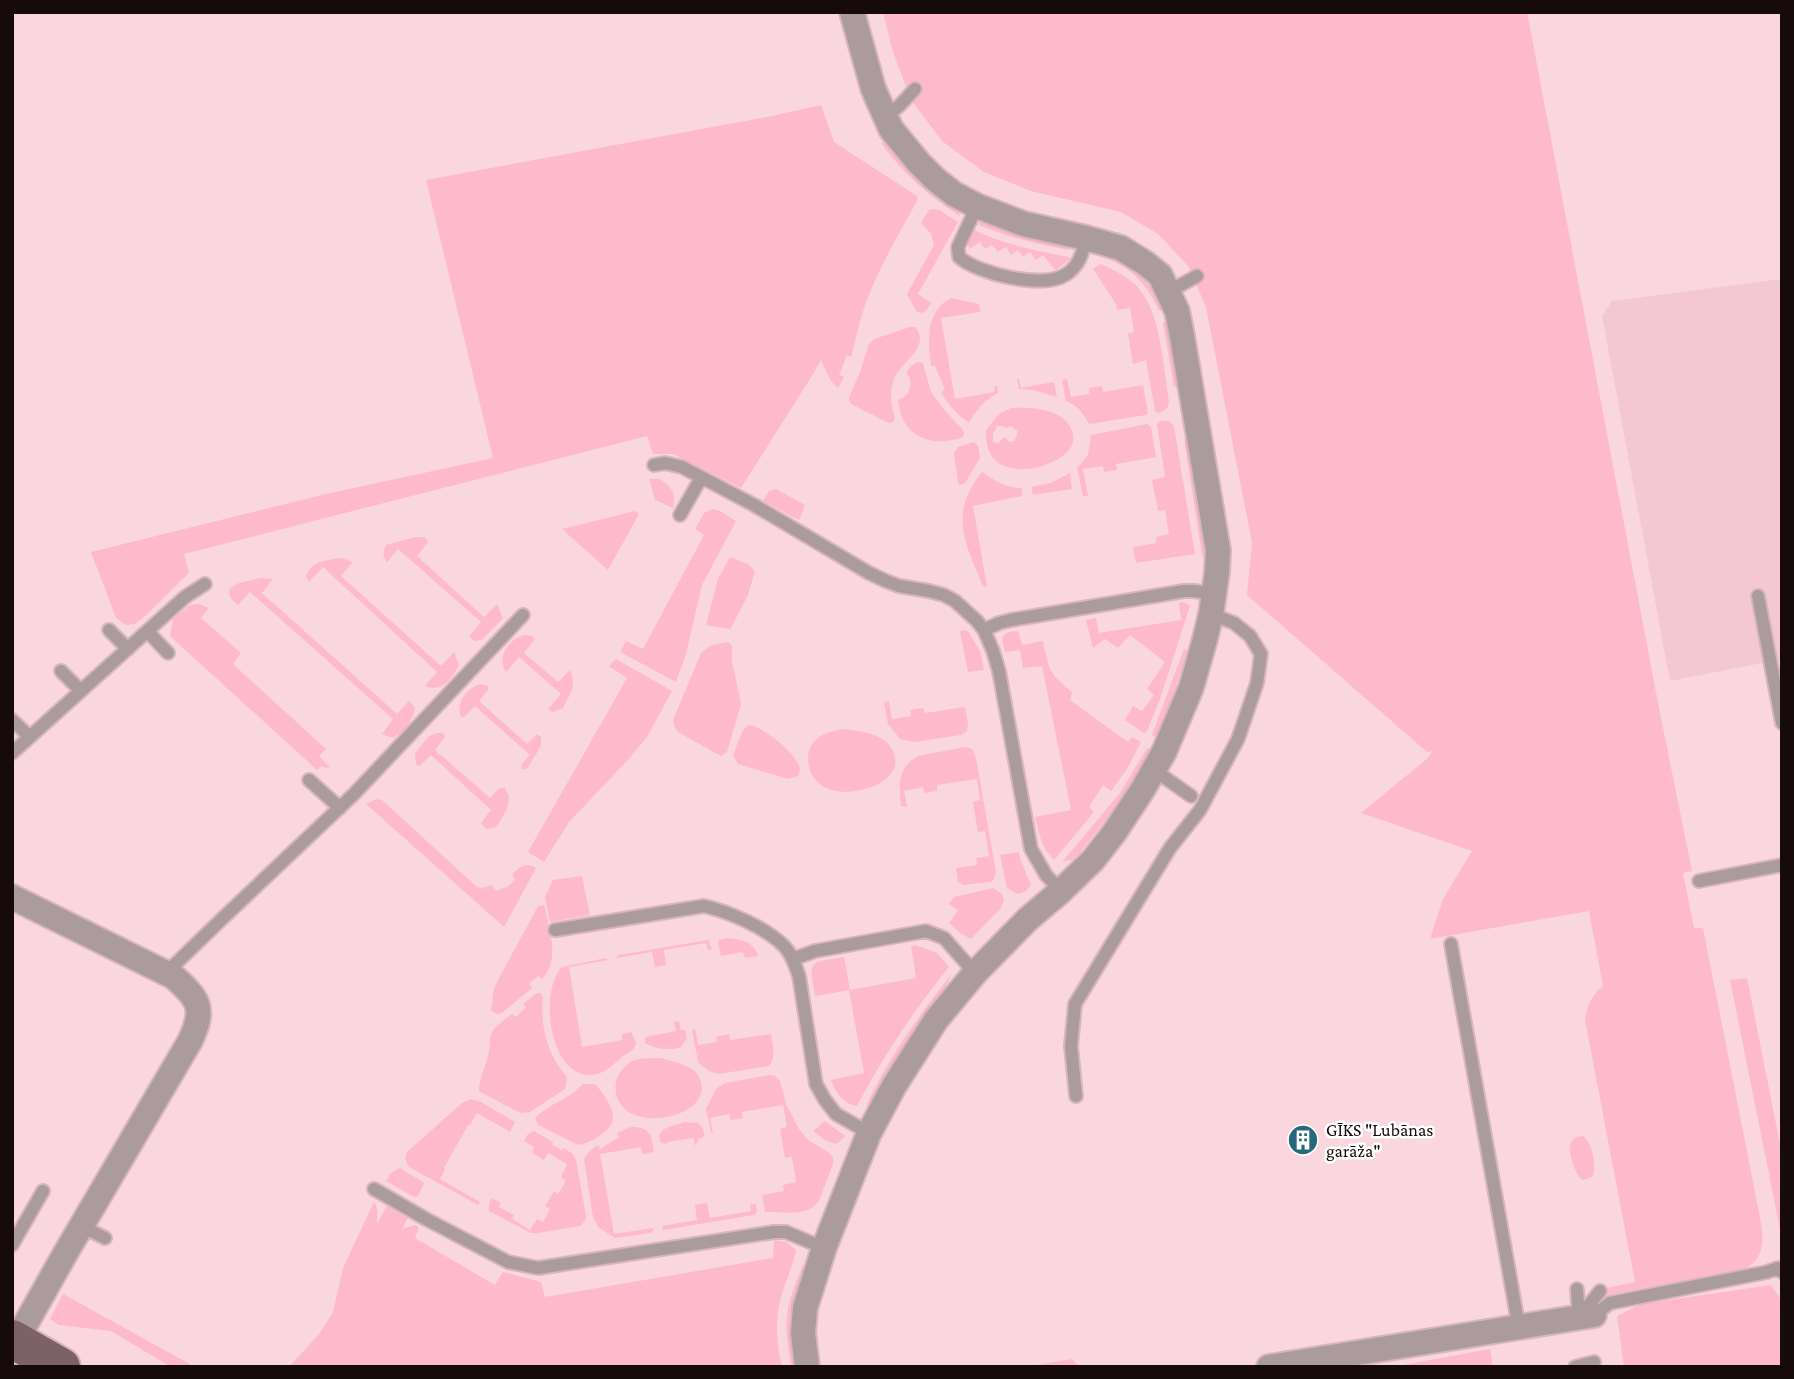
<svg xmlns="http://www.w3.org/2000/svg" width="1794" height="1379" viewBox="0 0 1794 1379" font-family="'Crimson Pro',serif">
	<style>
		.built { fill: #f4c8d2 }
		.green { fill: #febaca; fill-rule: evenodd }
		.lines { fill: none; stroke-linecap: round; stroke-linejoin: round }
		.service-casing { stroke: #d6b5bd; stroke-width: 16 }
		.minor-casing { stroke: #d6b5bd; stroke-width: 28 }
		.primary-casing { stroke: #d6b5bd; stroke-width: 42 }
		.service { stroke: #ab9b9e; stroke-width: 12 }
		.minor { stroke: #ab9b9e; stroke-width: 24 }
		.primary { stroke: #7c6267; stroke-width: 38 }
		.labels { text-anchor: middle; stroke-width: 5; stroke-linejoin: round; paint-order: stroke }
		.poi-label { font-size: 18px; fill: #160a0d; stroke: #fff; text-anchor: start }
	</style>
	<rect width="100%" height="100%" fill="#fad6de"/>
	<!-- built -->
	<path class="built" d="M1782,279V659L1670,681L1602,316L1612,301Z"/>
	<!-- green -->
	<path class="green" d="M883,12H1527L1659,708L1692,871L1683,873L1694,928H1703L1756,1197C1760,1222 1773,1256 1744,1269L1608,1295L1603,1293L1607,1288L1635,1282L1585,1020C1587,1005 1591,996 1603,986L1589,911L1430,939L1443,899L1472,851L1361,813L1428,758L1432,751L1427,752L1247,595L1252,543L1206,307L1188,266L1158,234L1121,212L1031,191L984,172L942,141L911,100L893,52Z
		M821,105L834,142L917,196V201C900,232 882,262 869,295C861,314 857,334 852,354L851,357L847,355L839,375L844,377L838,388C828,380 826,370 821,359L815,371L741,488L673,454H653L647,436L184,554L189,573L146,615L135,624L126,625L116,618L91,552L326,494L493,458L426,180L767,117Z
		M885,140C901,162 918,181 941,196C949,202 957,205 960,216C927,195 904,174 881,143Z
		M933,209L939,210L958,222L918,294L931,303L926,311L921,313L916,311L907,294L934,245L931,234L921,223L929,210Z
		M981,222L1034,238L1064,244L1069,250C1038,244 1006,237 977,224Z
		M972,229C1002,244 1036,251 1069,257L1070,259L1056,270L1054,269L1043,255L1036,260L1030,252L1023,257L1018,250L1011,255L1006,247L998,252L992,245L985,249L980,242L969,249L967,238Z
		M1103,254C1111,255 1117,259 1124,263C1145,276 1153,288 1164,310L1159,311C1147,283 1129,265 1099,256Z
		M1100,264C1115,270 1131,278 1141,291C1161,317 1164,370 1169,402C1168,409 1165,411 1158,413L1155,411L1146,360L1133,364L1128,334L1134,332L1130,308L1117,310L1116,304L1093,269Z
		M951,298L979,304L980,312L941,318L955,399L995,392L994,386H997L998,393C985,399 976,410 969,423C957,414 948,405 941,392L945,390L935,366H931C928,342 925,311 951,298Z
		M1167,321L1179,386L1174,387L1163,323Z
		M910,327H915C932,346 901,362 894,379C889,392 891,406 895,418L893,422L889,423L851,404L849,400V397L860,372L869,344L874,339Z
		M917,362L923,363L931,392L941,406L962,429L964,432L963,437C931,449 901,436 898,400C909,396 911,390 910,378L906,373L911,366Z
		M1017,379H1019L1021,388L1054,382L1057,397L1033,390L1019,389Z
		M1067,379L1071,397L1089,394V388L1102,386L1103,392L1143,385L1148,413L1146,415L1089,424C1084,414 1077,405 1066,401L1062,380Z
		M1011,408C1031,407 1064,408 1072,431C1075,438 1073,446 1068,451C1051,470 1001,480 989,451C986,444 986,437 986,430L999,414ZM997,426H1002L1006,428L1011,426L1018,432L1014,441L1009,442L1005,437L998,443L993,442V434Z
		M1160,421H1168L1174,426L1195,554L1136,563L1133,547L1156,543V537L1169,534L1165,510L1158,511L1152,480L1165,477L1157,424Z
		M1147,424L1151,427L1156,457L1116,464L1117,470L1104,472L1103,466L1083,469L1088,496H1083L1077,468L1088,455L1091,435Z
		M1184,439H1188L1207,556L1202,555Z
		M974,442L978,446L980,458L965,483L960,485L958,483L954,453L958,447Z
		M982,472C995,481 1006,488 1022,488V496L973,506L987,587L983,586C965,543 948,514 982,472Z
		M1070,473L1072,489L1033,495L1031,487L1051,483Z
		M659,479C671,485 677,494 673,508L655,500L649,479Z
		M776,489L805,505L799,520L763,501L769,491Z
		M713,509L720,511L736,521L702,585L686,654L676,682L620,652L626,641L643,649L704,535L695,529L704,513Z
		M635,511L639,514L608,570L562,529Z
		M415,537H424L428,542L417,556L484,617L497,604L503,618L482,640L475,641L469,636L481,622L398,549L387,562C382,556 383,552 386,545Z
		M730,557L748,564L755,571L748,595L731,628L729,629L706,625L718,579Z
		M342,558L353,562L341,576L441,666L454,652L459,665C452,679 442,693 425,686L437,672L323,567L309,582L306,576C311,561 328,560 342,558Z
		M261,578L273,579L262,593L397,714L409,701L415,707C413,721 405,731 393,738L382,734L393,719L250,592L238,605C232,600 227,596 230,588L239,583Z
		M1184,602L1190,606L1160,699L1147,731L1144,733L1125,720L1133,706L1142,711L1154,695L1147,689L1165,662L1130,635L1118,648L1105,639L1093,648L1086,620L1096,618L1099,633L1181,620L1179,603Z
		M199,604L209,608L201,618L241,653L233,664L326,749L319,756L330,767L326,768L321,766L317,770L170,636L173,619L190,605Z
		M963,630L968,631L980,651L984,670L968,672L960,632Z
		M1018,631L1022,645L1043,641C1049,671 1049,673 1072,692L1070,700L1128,742L1132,737L1141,742L1127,769L1111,791L1103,785L1089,807L1094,812L1054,860C1041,848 1039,833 1035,817L1071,810L1042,666L1023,668L1020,650L1005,652C1001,637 1000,632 1018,631Z
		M525,635L532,636L535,639L524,653L558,682L570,670C577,686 570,694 563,708L552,712L548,709L561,694L519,657L506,672C496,657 509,638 525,635Z
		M726,642L730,643L732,647V661L741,704L727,752L721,756L678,732L675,728L673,720L701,653L710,646Z
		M1184,649L1188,651L1163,725L1156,738L1152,735Z
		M616,659L672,691L647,737L627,761L569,822L544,862L528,852L627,678L609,666Z
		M480,684L488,686V690L479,701L527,744L537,734L541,737V746L527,769H522L521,765L530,755L475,706L464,717H461C455,703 466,689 480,684Z
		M889,701L892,719L911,716L910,710L923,708L925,713L965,707L968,723L967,731L961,735L914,742L900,739L888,724L884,702Z
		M749,725C763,727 793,751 799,765C801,771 800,771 798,776L788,779L738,764L733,755L743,730Z
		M844,729C863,731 893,735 895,759C896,764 895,769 891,774C872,796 817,802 809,767C804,741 822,732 844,729Z
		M437,733H443L445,737L435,750L490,798L499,788H505L509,797L507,809L498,825L494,828L486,829L481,823L491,810L431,755L420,766L416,765L415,753L429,736Z
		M965,747L972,749L976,758L996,872L994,879L991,882L963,885L958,882L956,868L977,865L976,858L989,856L985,831L978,832L973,802L980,800L977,779L937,785V791L924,793L923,787L904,791L907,807L901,806C899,786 897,767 918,756Z
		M1147,748L1151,750L1123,798L1079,854L1072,860L1063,861L1120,793Z
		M376,799L382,800L477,887L482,888L492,885L496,891L507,887L515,880L512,874C522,866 524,862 536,868L504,927L366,804Z
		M1019,852L1021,861L1031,885L1026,891L1018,894L1007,888L1000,855Z
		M582,876L590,915L550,922L545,897L553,880Z
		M993,888L1001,893L1004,899L1001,908L971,939L960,933L949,923L958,910L949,904L954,897Z
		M544,905C549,930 561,958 542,979L539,976L529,983L532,988L502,1013L497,1014L491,1011L494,989L498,980L538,906Z
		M727,938C740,939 754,941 758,956L745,958L743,952L721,956L718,942L719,940Z
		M708,940L712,949L708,950L706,943L664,950L666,965L655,967L652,952L616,958L619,955Z
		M915,945L937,953L949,967C914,1010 883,1056 857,1106C843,1104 835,1092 831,1080L864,1073L849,990L817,996L815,995C808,958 810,963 844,957L850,990L916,978L911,946Z
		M606,958L608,960L569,967L582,1047L622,1040V1034L631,1032L636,1043L633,1050C618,1057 608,1075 591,1075C548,1076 539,990 562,967Z
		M951,975C943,998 924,1016 911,1036C899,1056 884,1093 866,1106C888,1059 918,1016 951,975Z
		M1747,978L1782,1154V1239L1730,980Z
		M537,993H540L543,997C540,1027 547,1054 567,1077L565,1089L530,1112L520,1113L479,1091C479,1077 487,1065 489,1051C490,1046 489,1039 491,1034C494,1026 506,1019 512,1014L516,1017L526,1007L523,1004Z
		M679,1021L681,1030H685L687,1038L681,1047C672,1051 653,1049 645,1043V1037L676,1031L674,1022Z
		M695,1029L698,1045L717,1042L716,1037L729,1034L730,1040L771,1034C772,1044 777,1057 769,1066L719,1074L709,1071L698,1062L692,1030Z
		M661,1058C671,1061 683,1063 692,1069C697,1072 699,1076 701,1082C709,1115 647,1128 626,1110C611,1097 612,1075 629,1063C637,1057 651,1058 661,1058Z
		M770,1075L775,1076L780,1081L786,1104L799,1129L808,1140L828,1152L833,1158V1164L819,1201C806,1218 784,1211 765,1212L762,1195L784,1191L783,1185L796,1182L792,1157L785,1158L780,1129L787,1127L783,1105L742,1112L743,1118L731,1120L729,1114L710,1118L713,1134L711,1132L706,1109L716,1089L725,1083Z
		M583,1084H595C605,1095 621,1116 608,1129C605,1132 602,1134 599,1136C592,1141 586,1144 578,1145L538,1125L535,1118C548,1104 570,1099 583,1084Z
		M471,1099L481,1102L515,1122L510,1132L477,1113L470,1125H468L444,1168L445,1170L440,1179L480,1202L478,1205L409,1167L405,1158L407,1152L462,1103Z
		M825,1121L845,1136L837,1144L826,1141L813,1131Z
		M684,1122L698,1123L702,1127L705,1136L699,1139L695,1146L694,1138L667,1142V1144L661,1143C654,1127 673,1127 684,1122Z
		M631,1127C650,1127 652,1135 654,1152L642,1154L641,1147L600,1154L614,1234L653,1228L654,1229L651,1233L615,1238L598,1227L593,1217L584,1160C586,1153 592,1149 598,1145L600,1149L619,1137L617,1133Z
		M534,1131L553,1142L552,1145L562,1150L564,1148L573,1154L576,1160L586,1216L585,1221L580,1226L538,1233H531L489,1211V1203L492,1198L501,1203L499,1207L514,1215L512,1219L530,1230L537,1219L543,1222L550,1209L545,1206L554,1191L558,1194L566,1181L561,1177L567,1164L548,1153L544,1160L532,1153L534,1147L524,1141L528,1134Z
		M1583,1136C1593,1144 1596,1163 1593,1176L1587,1179L1582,1180C1575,1174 1566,1149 1572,1141C1575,1136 1578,1137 1583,1136Z
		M400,1168L423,1182L424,1184L418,1196L414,1197L386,1181L391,1173Z
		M374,1202C379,1209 377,1215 377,1224L387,1206L408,1218L402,1229L414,1225L419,1227L415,1238L495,1285L503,1272L541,1282L545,1297L773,1258L774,1240L786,1242L796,1250C793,1265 787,1279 782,1293C775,1316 776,1344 782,1367H289L319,1334L333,1312L343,1268Z
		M707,1203L710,1218L751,1211L750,1205L756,1204L757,1212L754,1215L663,1230L662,1226L697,1220L695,1205Z
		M803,1264C804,1283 792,1299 790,1317C789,1334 793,1351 796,1367H791C789,1351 785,1333 787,1317C788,1299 797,1281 803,1264Z
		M1771,1285L1782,1301V1367H1624L1617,1316L1641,1304Z
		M63,1294L195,1367H171L111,1331L59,1325L50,1319Z
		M1490,1349L1493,1367H1392Z
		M1072,1359L1079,1367H1024Z"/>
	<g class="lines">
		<!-- service casing -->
		<g class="service-casing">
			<path id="service" d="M886,117L900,105L915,89
				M977,206L958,247L959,257C978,274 1042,289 1065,275C1079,267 1083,252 1086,238
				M1168,292L1197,276
				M654,465L665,463L682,467L754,505L869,573L886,581L899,586L929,591L944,595L955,601L977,621L984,630L993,651L999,671L1031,849L1046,875L1061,891
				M680,515L701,478
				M1758,596L1782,723
				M109,630L128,649
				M984,630L999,623L1011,620L1184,591H1194L1214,594
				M148,632L168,653
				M61,671L81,691
				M12,720L30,737
				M12,753L185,597L205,584
				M1154,770L1191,796
				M309,780L340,808
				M1699,881L1782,865
				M555,930L704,906C729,912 765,927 784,946C792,954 795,965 799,976L816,1084L825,1100L836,1114L869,1133
				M1451,944L1519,1328
				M793,959L815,951L926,931L944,938L975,973
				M166,973L225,916L354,794L523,615
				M1076,1096L1071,1046L1075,1004L1170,848L1200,810L1238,739L1257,683L1261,654L1250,636L1234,623L1211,614
				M374,1189L426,1219L508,1262L538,1268L774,1232H786L824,1248
				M81,1226L105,1238
				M12,1245L43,1191
				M1577,1289L1579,1318
				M1581,1315L1600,1291
				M1594,1315L1610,1303L1767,1272L1778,1268L1782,1272
				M1575,1367L1594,1362"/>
		</g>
		<!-- minor casing -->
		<g class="minor-casing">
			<path id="minor" d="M12,897L174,977C200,1000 205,1009 190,1041L65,1254L16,1341
				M807,1367L803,1333L805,1308L824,1248L869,1133L894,1086L936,1020L975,973L1028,919L1061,891L1093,860L1114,833L1143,789L1164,752L1191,688L1205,639L1211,614L1217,572L1218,550L1182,336L1177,311L1168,292L1160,275L1145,263L1121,248L1086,238L1024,224L977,206L954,194L935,179L919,163L891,129L879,102L873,88L852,12
				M1269,1367L1594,1315"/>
		</g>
		<!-- primary casing -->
		<g class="primary-casing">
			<path id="primary" d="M12,1339L61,1367"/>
		</g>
		<!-- service -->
		<use href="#service" class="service"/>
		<!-- minor -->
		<use href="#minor" class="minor"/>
		<!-- primary -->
		<use href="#primary" class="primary"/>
	</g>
	<!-- icons -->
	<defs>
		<g id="building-disc" transform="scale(1.575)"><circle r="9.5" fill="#27687c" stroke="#fff"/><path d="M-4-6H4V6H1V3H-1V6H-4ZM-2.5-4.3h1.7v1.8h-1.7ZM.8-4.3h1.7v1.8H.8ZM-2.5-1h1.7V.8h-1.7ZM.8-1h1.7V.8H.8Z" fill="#fff"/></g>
	</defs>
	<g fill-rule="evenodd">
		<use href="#building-disc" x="1303" y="1140"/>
	</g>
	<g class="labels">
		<!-- poi labels -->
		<g class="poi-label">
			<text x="1326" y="1136">GĪKS "Lubānas<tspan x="1326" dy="21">garāža"</tspan></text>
		</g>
	</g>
	<!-- border -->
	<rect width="1794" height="1379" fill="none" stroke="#160a0d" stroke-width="28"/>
</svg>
